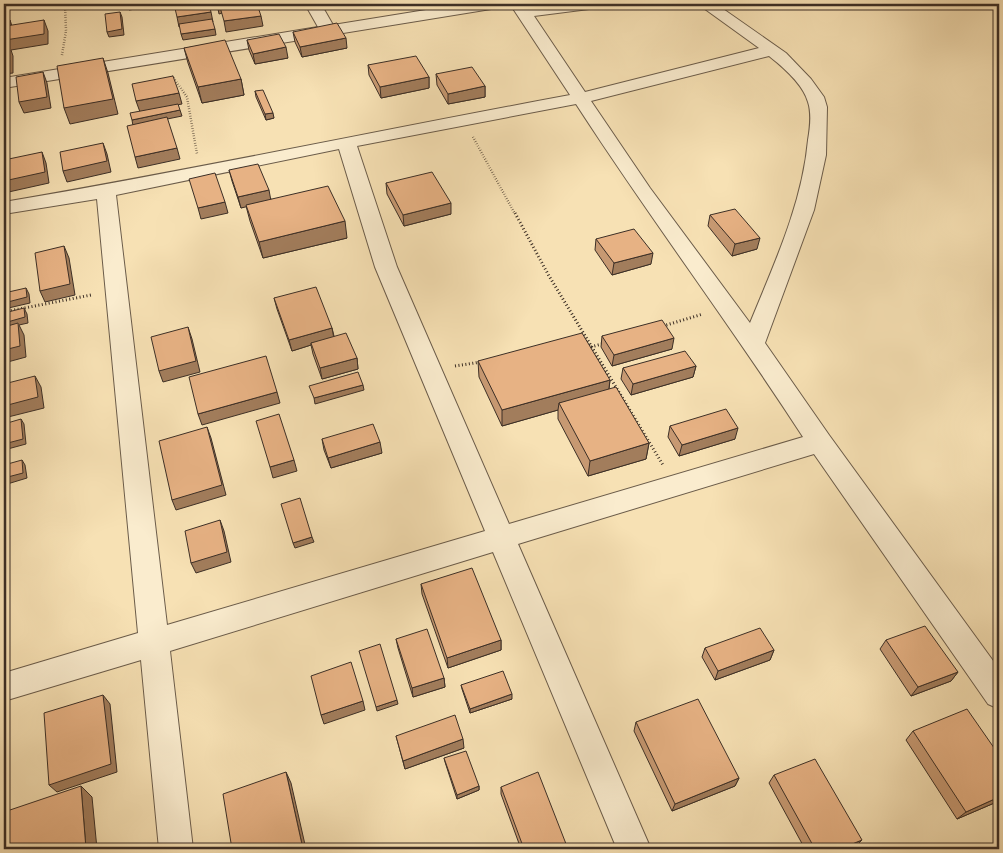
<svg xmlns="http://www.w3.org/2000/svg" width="1003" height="853" viewBox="0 0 1003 853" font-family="Vollkorn,serif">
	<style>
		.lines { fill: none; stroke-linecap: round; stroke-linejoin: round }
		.street-casing { stroke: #6b5c4a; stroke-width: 2 }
		.path-far1 { stroke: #3c2f26; stroke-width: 2.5; stroke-dasharray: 0.5 2; stroke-linecap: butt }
		.path { stroke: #3c2f26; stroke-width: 3; stroke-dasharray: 1 2.5; stroke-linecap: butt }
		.street { fill: #faecce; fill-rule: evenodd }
		.wall { fill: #c79972; stroke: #3c2f26 }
		.shaded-wall { fill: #a27d5c; stroke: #3c2f26 }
		.building { fill: #e7b284; stroke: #3c2f26 }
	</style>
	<rect width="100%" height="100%" fill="#f7e1b4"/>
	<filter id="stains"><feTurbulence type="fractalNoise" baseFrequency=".004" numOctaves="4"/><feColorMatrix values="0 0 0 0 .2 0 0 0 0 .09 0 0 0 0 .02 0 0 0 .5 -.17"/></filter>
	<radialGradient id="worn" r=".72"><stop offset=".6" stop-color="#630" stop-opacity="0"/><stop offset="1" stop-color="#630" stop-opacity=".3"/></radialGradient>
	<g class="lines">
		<!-- street casing -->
		<g class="street-casing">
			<path id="street" d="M305,4H321L333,25L463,4H499L491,9L4,88V78L318,27Z
				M510,4H526L528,8L557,4H597L595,7L589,9L534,16L585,92L759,48L698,4H716L786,53L811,79L824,97L827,107L826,155L814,210L765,343L829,435L999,669V709L988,704L814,454L518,544L651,849H617L493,552L170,651L193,849H159L141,660L4,701V673L138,633L97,199L4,214V202C193,170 381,130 570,95ZM769,56C783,67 803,84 808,102C812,114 810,128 808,140C802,205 774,264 750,323L650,188L591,101ZM576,104C649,217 730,324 803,437L509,524L397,267L357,146ZM339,149L375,267L485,531L167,625L116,195Z"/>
		</g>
		<!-- path-far1 -->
		<path class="path-far1" d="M62,55L66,31L65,4
			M172,76L187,97L197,154
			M473,137L515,214"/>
		<!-- path -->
		<path class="path" d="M515,213L549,276L663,465
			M4,312L91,295
			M663,326L703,314
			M591,347L605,343
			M455,366L481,362"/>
		<!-- street -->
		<use href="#street" class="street"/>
	</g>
	<!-- wall -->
	<path class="wall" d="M293,32L347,48L302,57L295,42Z
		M247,40L288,58L255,64L249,50Z
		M184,48L241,79L244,95L202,103L188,63Z
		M368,65L429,77V88L381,98L369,75Z
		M436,74L485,86V97L448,104L437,85Z
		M255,91L274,118L266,120L256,97Z
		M229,170L271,199L347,238L263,258L250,221L246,206L241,208L232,181Z
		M386,183L451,214L404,226L387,194Z
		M710,215L757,249L732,256L708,226Z
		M596,239L651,264L612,275L595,250Z
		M274,298L332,328L334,336L357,358L358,369L322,379L313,354L311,345L292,351L277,309Z
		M602,336L672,349L612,366L601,347Z
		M478,361L610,380L609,389L649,443L646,459L588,476L558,419V410L502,426L479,377Z
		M696,366L693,377L631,395L621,379L623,368Z
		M670,426L735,439L679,456L668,437Z
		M322,439L382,453L331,468L324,450Z
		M421,584L501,640V650L448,668L422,594Z
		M396,639L444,678L445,687L413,697L398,648Z
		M886,640L958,672L951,681L911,696L880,649Z
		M705,648L774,650L770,660L715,680L702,657Z
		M461,685L512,699L470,713L462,689Z
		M636,722L739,778L735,786L672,811L634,731Z
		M913,731L999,801L957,819L906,740Z
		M396,736L464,748L405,769Z
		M444,758L479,786V790L457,799L445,762Z
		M774,775L855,847L850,849H805L769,783Z
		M501,787L568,849H521L501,794Z"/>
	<!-- shaded-wall -->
	<path class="shaded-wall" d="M4,4H14V6L4,8Z
		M104,4H120V6L105,8Z
		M127,4H164V5L129,10Z
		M217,4H254L219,14Z
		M6,12L8,17L9,24L4,25V19Z
		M120,12L122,17L124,35L109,37L107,32Z
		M211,12L213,22L179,27L177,17Z
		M261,16L263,26L226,32L224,21Z
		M10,20L12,26L13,32L4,34V28Z
		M44,20L48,31V44L11,50L13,56V73L4,74V63L9,48L5,40Z
		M215,29L216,35L183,40L181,34Z
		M346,38L347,48L302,57L300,47Z
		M286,47L288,58L255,64L253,54Z
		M103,58L108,73L118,114L70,124L64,108Z
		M43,72L47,83L51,108L24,113L19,102Z
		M429,77V88L381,98L380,87Z
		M241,79L244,95L202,103L198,87Z
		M485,86V97L448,104V94Z
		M179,93L182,104L140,112L136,101Z
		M180,110L182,116L133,126L132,120Z
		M273,113L274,118L266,120L265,114Z
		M103,143L107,154L111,172L67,182L63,171Z
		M177,148L180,159L138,168L135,157Z
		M42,152L46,163L49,183L4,193V181Z
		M269,190L271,201L241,208L238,197Z
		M225,202L228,213L201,219L198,208Z
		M451,203V214L404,226L403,215Z
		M345,221L347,238L263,258L259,242Z
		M760,238L757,249L732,256L735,244Z
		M64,246L69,258L75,295L45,302L40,291Z
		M653,253L651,264L612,275L614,263Z
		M26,288L29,294L30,303L4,309V303Z
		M24,308L27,314L28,323L19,325L24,335L26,357L4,363V323Z
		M188,327L192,339L200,372L163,382L159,371Z
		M332,328L334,339L311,343V345L292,351L289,340Z
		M674,338L672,349L612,366L614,355Z
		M357,358L358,369L322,379L320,368Z
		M696,366L693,377L631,395L633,384Z
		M35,376L41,387L44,408L4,418V406Z
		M610,380L608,396L559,403L558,410L502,426V410Z
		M363,385L364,390L315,404L314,398Z
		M277,392L280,403L202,425L198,414Z
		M21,419L24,424L26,444L4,450V444Z
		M207,427L211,438L226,495L176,510L172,500Z
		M738,428L735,439L679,456L682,445Z
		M380,442L382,453L331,468L328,458Z
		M649,443L646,459L588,476L590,461Z
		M22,460L25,465L27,478L4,485V478Z
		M294,460L297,471L273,478L270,467Z
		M220,520L224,531L231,562L196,573L191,563Z
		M312,537L314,542L295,548L293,543Z
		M501,640V650L448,668L447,658Z
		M774,650L770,660L715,680L718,671Z
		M958,672L951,681L911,696L918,687Z
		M444,678L445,687L413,697L412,688Z
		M512,694V699L470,713V709Z
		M103,695L110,704L117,772L57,792L49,785Z
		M397,700L398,704L377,711L376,707Z
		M363,701L365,710L324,724L321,715Z
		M463,739L464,748L405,769L403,761Z
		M286,772L291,783L306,849H303Z
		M739,778L735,786L672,811L675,804Z
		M81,786L92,797L97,849H86Z
		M479,786V790L457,799V795Z
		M999,797V801L957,819L966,812Z
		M862,840L855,847L850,849H840Z"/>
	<!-- building -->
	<path class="building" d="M174,4H209L211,12L177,17Z
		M241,4H257L261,16L224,21L220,7Z
		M4,12H6L7,18L4,19Z
		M120,12L122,29L107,32L105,14Z
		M212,19L215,29L181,34L179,24Z
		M10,20V25L6,26V28H4V21Z
		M44,20V34L5,40L6,26Z
		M337,23L346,38L300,47L293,32Z
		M279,34L286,47L253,54L247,40Z
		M225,40L241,79L198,87L184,48Z
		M9,45L8,62L4,63V46Z
		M416,56L429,77L380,87L368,65Z
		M103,58L113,99L64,108L57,66Z
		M472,67L485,86L448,94L436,74Z
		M43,72L47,97L19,102L16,77Z
		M173,76L179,93L136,101L132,84Z
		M263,90L273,113L265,114L255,91Z
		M178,104L180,110L132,120L130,113Z
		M167,117L177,148L135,157L127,126Z
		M103,143L107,161L63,171L60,152Z
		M42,152L45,172L4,181V160Z
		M258,164L269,190L238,197L229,170Z
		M432,172L451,203L403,215L386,183Z
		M215,173L225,202L198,208L189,179Z
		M328,186L345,221L259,242L246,205Z
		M735,209L760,238L735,244L710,215Z
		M634,229L653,253L614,263L596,239Z
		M64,246L70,284L40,291L35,253Z
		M316,287L332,328L289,340L274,298Z
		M26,288L27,297L4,303V293Z
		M24,308L25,317L4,323V313Z
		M662,320L674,338L614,355L602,336Z
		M18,323L20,346L4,350V327Z
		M188,327L196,361L159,371L151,337Z
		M346,333L357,358L320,368L311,343Z
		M582,333L610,380L502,410L478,361Z
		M685,351L696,366L633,384L623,368Z
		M266,356L277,392L198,414L189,377Z
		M358,372L363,385L314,398L309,386Z
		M35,376L38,397L4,406V384Z
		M616,387L649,443L590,461L559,403Z
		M726,409L738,428L682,445L670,426Z
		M279,414L294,460L270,467L256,421Z
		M21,419L23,439L4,444V424Z
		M373,424L380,442L328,458L322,439Z
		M207,427L222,485L172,500L159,441Z
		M22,460L23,473L4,478V465Z
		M300,498L312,537L293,543L281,504Z
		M220,520L227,552L191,563L185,531Z
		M472,568L501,640L447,658L421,584Z
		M925,626L958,672L918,687L886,640Z
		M760,628L774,650L718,671L705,648Z
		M427,629L444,678L412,688L396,639Z
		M380,644L397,700L376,707L359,651Z
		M351,662L363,701L321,715L311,676Z
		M503,671L512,694L470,709L461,685Z
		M103,695L111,764L49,785L44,713Z
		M698,699L739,778L675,804L636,722Z
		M967,709L999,755V797L966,812L913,731Z
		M455,715L463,739L403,761L396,736Z
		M466,751L479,786L457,795L444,758Z
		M815,759L862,840L840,849H815L774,775Z
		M286,772L303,849H232L223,794Z
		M538,772L568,849H524L501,787Z
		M81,786L86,849H4V812Z"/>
	<!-- margin -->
	<rect width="1003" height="853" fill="none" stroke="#f7e1b4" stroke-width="20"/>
	<rect x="5" y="5" width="993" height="843" fill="none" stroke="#3c2f26" stroke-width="2.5"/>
	<rect x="10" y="10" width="983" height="833" fill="none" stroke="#3c2f26"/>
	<rect width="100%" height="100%" filter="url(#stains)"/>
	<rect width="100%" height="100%" fill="url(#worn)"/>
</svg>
